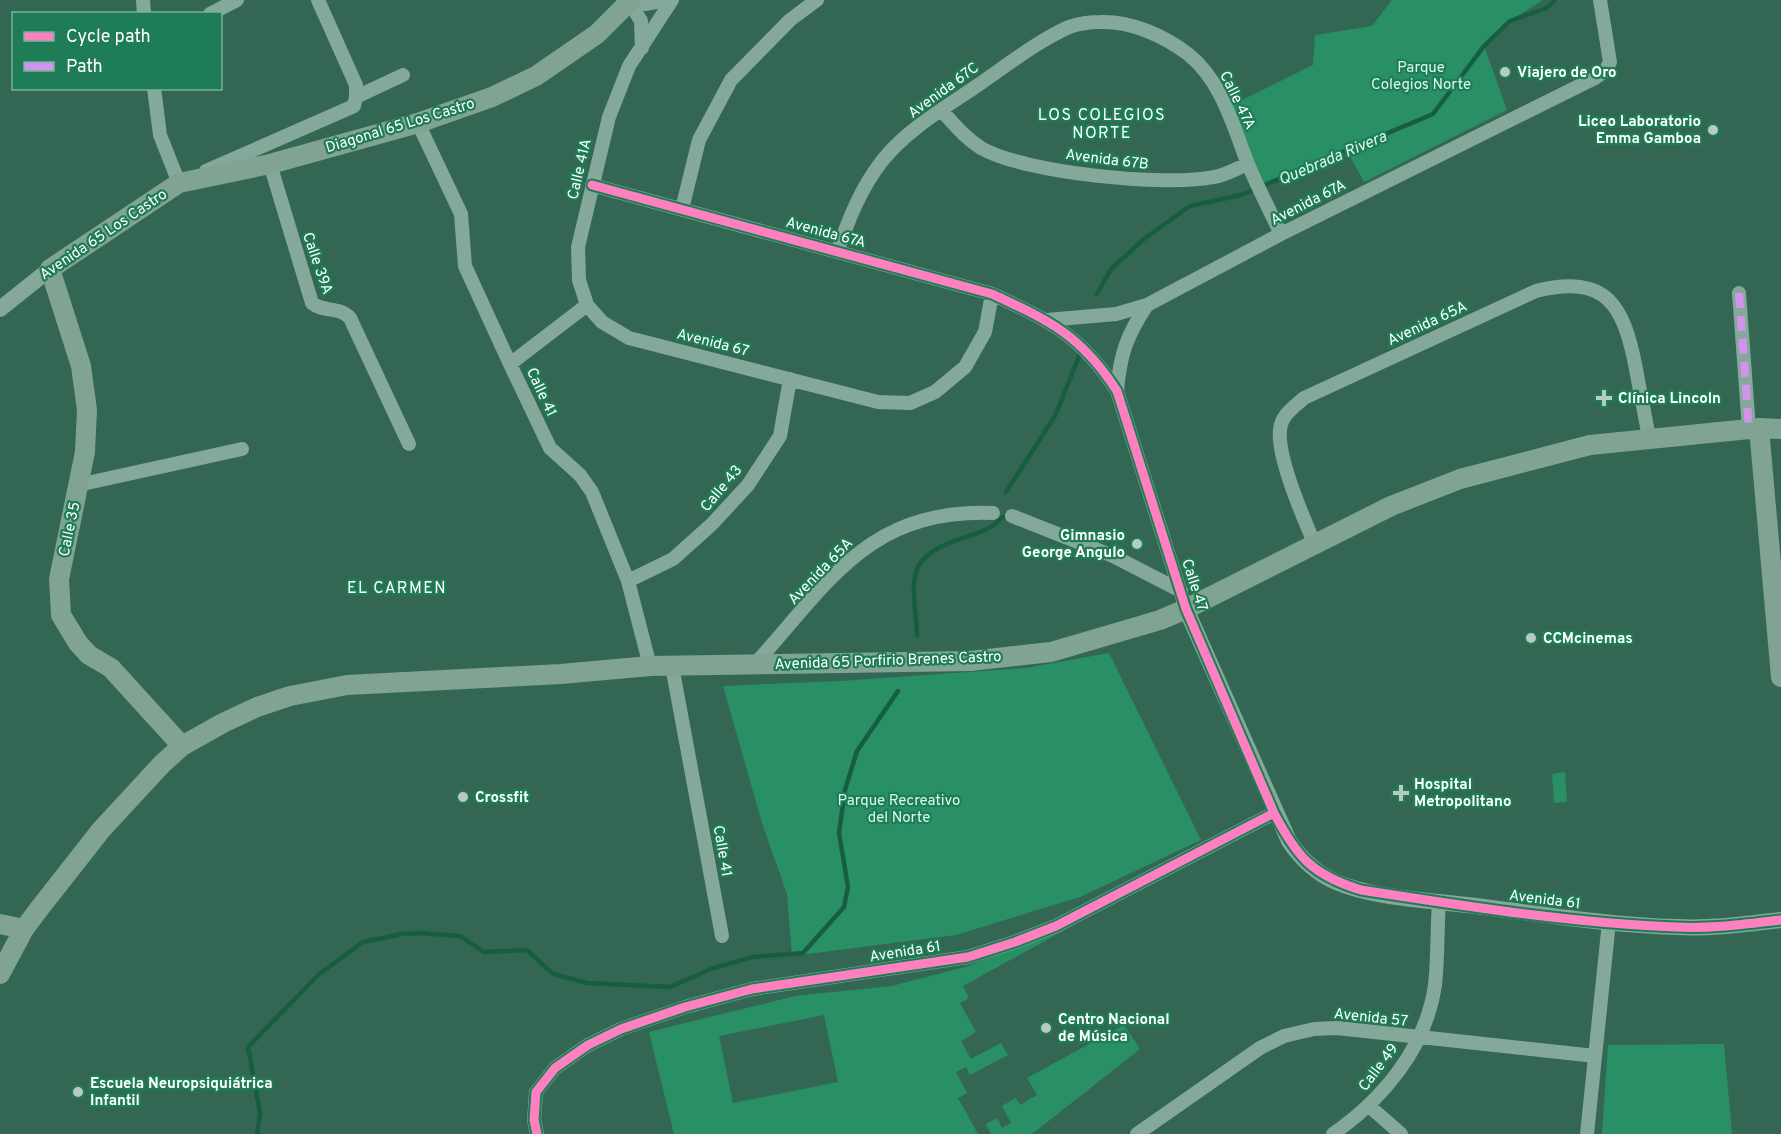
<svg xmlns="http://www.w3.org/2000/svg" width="1781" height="1134" viewBox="0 0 1781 1134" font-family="Overpass,sans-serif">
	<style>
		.green { fill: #299065; fill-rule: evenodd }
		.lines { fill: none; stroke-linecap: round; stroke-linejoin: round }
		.stream { stroke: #175d42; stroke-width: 4.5 }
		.minor { stroke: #84a89a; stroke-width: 14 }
		.tertiary { stroke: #84a89a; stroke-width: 16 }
		.secondary { stroke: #80a394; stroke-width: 20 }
		.quiet { stroke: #d193ec; stroke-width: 8; stroke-dasharray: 15 8; stroke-linecap: butt }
		.cycleway-casing { stroke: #1e7d57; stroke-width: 13 }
		.cycleway { stroke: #ff80c0; stroke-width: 9 }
		.poi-dot { fill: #b8cac3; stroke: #1e7d57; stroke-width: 2 }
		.labels { text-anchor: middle; stroke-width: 4.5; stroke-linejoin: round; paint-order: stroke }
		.park-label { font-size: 15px; fill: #d6f9ea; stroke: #1e7d57 }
		.poi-label { font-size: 15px; font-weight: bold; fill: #fff; stroke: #1e7d57; text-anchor: start }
		.street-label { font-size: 15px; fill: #fff; stroke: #1e7d57 }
		.neighbourhood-label { font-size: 16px; letter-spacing: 1.5px; fill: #fff; stroke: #1e7d57 }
		.water-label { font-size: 16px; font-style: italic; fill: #d9f8eb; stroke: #1e7d57 }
	</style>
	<rect width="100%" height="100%" fill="#346753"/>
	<!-- green -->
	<path class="green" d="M1392,0H1543L1510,21L1484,46L1507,110L1364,182L1347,151L1262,187L1226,108L1313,65L1315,35L1372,26Z
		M1109,653L1201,840L1080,897L956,935L792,956L787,894L762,823L723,686L841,681L1026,668Z
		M1565,772L1567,802L1554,803L1552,774Z
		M1072,926L963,986L969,998L960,1003L976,1032L961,1041L971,1059L1001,1043L1008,1055L970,1075L966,1067L956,1072L967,1093L958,1098L978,1134H674L649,1032L795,996L892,986L968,966ZM824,1015L838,1082L733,1103L719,1036Z
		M1124,1025L1140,1049L1032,1134H991L986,1124L997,1118L1002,1128L1011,1123L1002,1106L1016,1098L1020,1105L1037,1095L1027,1078Z
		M1724,1044L1732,1134H1602L1608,1045Z"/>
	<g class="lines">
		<!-- stream -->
		<path class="stream" d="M1097,294L1111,269L1145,238L1190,206L1241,195L1433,114L1484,46L1510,21L1547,8L1555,0
			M1006,492L1055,416L1080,354
			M917,635C914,580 901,558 963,538C979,533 991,529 1003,517
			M257,1134L260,1113L248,1047L319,974L363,942L402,934L421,933L460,936L484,952L527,950L553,974L587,983L670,987L711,969L752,957L803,953L844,907L848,887L839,833L845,790L857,751L898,691"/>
		<!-- minor -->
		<path class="minor" d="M143,0L144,14
			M318,0L356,85V97
			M672,0L629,66L609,117L578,247L579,280L587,305L602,322L629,338L878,402L910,403L935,392L965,367L985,332L992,294
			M630,3L641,21L642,48
			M210,14L237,0
			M154,88L160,135L179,183L186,180
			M941,110C954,124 965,138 981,148C1024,173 1165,187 1214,177C1226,175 1237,168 1248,164
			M418,123L461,214L465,266L510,364L550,448L580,475L592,492L628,581L650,666
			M270,164L312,303C324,313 340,306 350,318L409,444
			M206,171L354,106L356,97L403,75
			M592,185L992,294C1050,321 1081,335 1117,391L1186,609
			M682,209L699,140L731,80L790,20L817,0
			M838,250C849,218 861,188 882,161C907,129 948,106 981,83C1010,63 1038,41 1069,27C1078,24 1091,22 1100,22C1132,21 1164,36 1188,54C1222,81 1233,126 1248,164C1258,188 1270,211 1281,234
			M1739,293L1749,429
			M1047,320L1116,314L1147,305L1281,234L1595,78L1605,71L1610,62L1600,0
			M510,364L587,305
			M1117,391C1120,354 1127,335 1147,305
			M78,485L242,449
			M1012,516L1113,556L1181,591
			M1315,545C1304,519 1277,458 1280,430C1281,415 1294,407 1304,398L1536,291C1607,273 1624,306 1636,369C1640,392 1645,415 1649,438
			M628,581L673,559L712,524L748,485L780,436L790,379
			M755,664C830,581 868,509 993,513
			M672,666L722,936
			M1369,1106L1401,1134
			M537,1134L534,1120L536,1092L555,1068L588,1045L621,1029L685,1007L752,989L968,957L1015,942L1056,926L1274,813
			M1137,1134L1260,1048L1284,1036L1314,1029L1337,1028L1595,1056
			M1333,1134C1383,1099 1426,1048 1435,985C1438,958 1437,929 1439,902
			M1587,1134L1609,922"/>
		<!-- tertiary -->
		<path class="tertiary" d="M630,3H646L662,0
			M0,309L50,269
			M1186,609L1289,841C1301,859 1316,873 1336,882C1373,898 1427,900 1467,905C1536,913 1606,925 1676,927C1711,929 1746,924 1781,920"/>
		<!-- secondary -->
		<path class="secondary" d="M1759,428L1781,677
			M182,746L111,668L89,655L78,643L61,615L59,579L85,452L87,410L81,366L50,269L179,183L270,164L418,123L492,97L536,76L597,34L631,0
			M0,924L24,929
			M0,974L24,929L39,909L101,830L162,764L182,746L223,723L257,707L290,696L347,685L561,674L650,666L970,661L1051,652L1160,620L1186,609L1391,506L1460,479L1590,445L1759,428L1781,429"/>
		<!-- quiet -->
		<path class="quiet" d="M1739,293L1749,429"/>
		<!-- cycleway casing -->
		<g class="cycleway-casing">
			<path id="cycleway" d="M592,185L992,294C1050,321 1081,335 1117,391L1186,609L1274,813C1297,857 1312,875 1361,890C1465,906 1571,923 1676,927C1711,929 1746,924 1781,920
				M537,1134L534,1120L536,1092L555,1068L588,1045L621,1029L685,1007L752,989L968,957L1015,942L1056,926L1274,813"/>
		</g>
		<!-- cycleway -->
		<use href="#cycleway" class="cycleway"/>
	</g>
	<!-- markers -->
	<g class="poi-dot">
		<circle cx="1505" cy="72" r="6"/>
		<circle cx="1713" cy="130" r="6"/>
		<path d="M1601 389h6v6h6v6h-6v6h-6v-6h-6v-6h6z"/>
		<circle cx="1137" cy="544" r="6"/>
		<circle cx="1531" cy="638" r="6"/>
		<path d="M1398 784h6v6h6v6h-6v6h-6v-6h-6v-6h6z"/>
		<circle cx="463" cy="797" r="6"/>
		<circle cx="1046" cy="1028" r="6"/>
		<circle cx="78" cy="1092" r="6"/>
	</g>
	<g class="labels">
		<!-- park labels -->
		<g class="park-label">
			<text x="1421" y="72">Parque<tspan x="1421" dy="17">Colegios Norte</tspan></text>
			<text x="899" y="805">Parque Recreativo<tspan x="899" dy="17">del Norte</tspan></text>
		</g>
		<!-- poi labels -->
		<g class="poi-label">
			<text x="1517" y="77">Viajero de Oro</text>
			<text x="1701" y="126" text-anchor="end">Liceo Laboratorio<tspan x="1701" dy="17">Emma Gamboa</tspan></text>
			<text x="1618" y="403">Clínica Lincoln</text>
			<text x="1125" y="540" text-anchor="end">Gimnasio<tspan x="1125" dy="17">George Angulo</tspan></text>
			<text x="1543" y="643">CCMcinemas</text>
			<text x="1414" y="789">Hospital<tspan x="1414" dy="17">Metropolitano</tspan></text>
			<text x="475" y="802">Crossfit</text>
			<text x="1058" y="1024">Centro Nacional<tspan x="1058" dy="17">de Música</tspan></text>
			<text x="90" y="1088">Escuela Neuropsiquiátrica<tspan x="90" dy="17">Infantil</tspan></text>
		</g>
		<!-- street labels -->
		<g class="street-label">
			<text transform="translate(943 90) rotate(-36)" y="5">Avenida 67C</text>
			<text transform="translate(1238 100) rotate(64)" y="5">Calle 47A</text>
			<text transform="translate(400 125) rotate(-17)" y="5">Diagonal 65 Los Castro</text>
			<text transform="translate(1107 159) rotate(7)" y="5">Avenida 67B</text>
			<text transform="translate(579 169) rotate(-77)" y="5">Calle 41A</text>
			<text transform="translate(1308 202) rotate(-27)" y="5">Avenida 67A</text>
			<text transform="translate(826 232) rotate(15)" y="5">Avenida 67A</text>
			<text transform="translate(103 234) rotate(-34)" y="5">Avenida 65 Los Castro</text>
			<text transform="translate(318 263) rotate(71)" y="5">Calle 39A</text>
			<text transform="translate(1427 323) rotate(-25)" y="5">Avenida 65A</text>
			<text transform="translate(713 342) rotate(14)" y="5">Avenida 67</text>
			<text transform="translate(542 392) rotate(65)" y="5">Calle 41</text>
			<text transform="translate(721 488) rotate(-50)" y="5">Calle 43</text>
			<text transform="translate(69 529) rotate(-78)" y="5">Calle 35</text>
			<text transform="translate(820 571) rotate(-46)" y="5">Avenida 65A</text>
			<text transform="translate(1195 585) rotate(72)" y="5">Calle 47</text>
			<text transform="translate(888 660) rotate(-2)" y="5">Avenida 65 Porfirio Brenes Castro</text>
			<text transform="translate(723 851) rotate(80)" y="5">Calle 41</text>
			<text transform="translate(1545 899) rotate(7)" y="5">Avenida 61</text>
			<text transform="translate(905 951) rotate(-9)" y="5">Avenida 61</text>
			<text transform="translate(1371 1017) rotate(6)" y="5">Avenida 57</text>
			<text transform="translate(1378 1067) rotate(-53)" y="5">Calle 49</text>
		</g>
		<!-- neighbourhood labels -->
		<g class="neighbourhood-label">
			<text x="1102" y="120">LOS COLEGIOS<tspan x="1102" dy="18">NORTE</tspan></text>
			<text x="397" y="593">EL CARMEN</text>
		</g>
		<!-- water labels -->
		<g class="water-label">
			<text transform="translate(1332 157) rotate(-23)" y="6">Quebrada Rivera</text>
		</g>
	</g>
	<!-- legend -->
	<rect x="12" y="12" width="210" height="78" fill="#1e7d57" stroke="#78b19a" stroke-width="1.5"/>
	<rect x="24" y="32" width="30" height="9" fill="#ff80c0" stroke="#78b19a" stroke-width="1.5"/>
	<text x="66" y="42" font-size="18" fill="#ffffff">Cycle path</text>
	<rect x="24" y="62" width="30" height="9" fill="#d193ec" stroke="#78b19a" stroke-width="1.5"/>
	<text x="66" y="72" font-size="18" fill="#ffffff">Path</text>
</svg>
